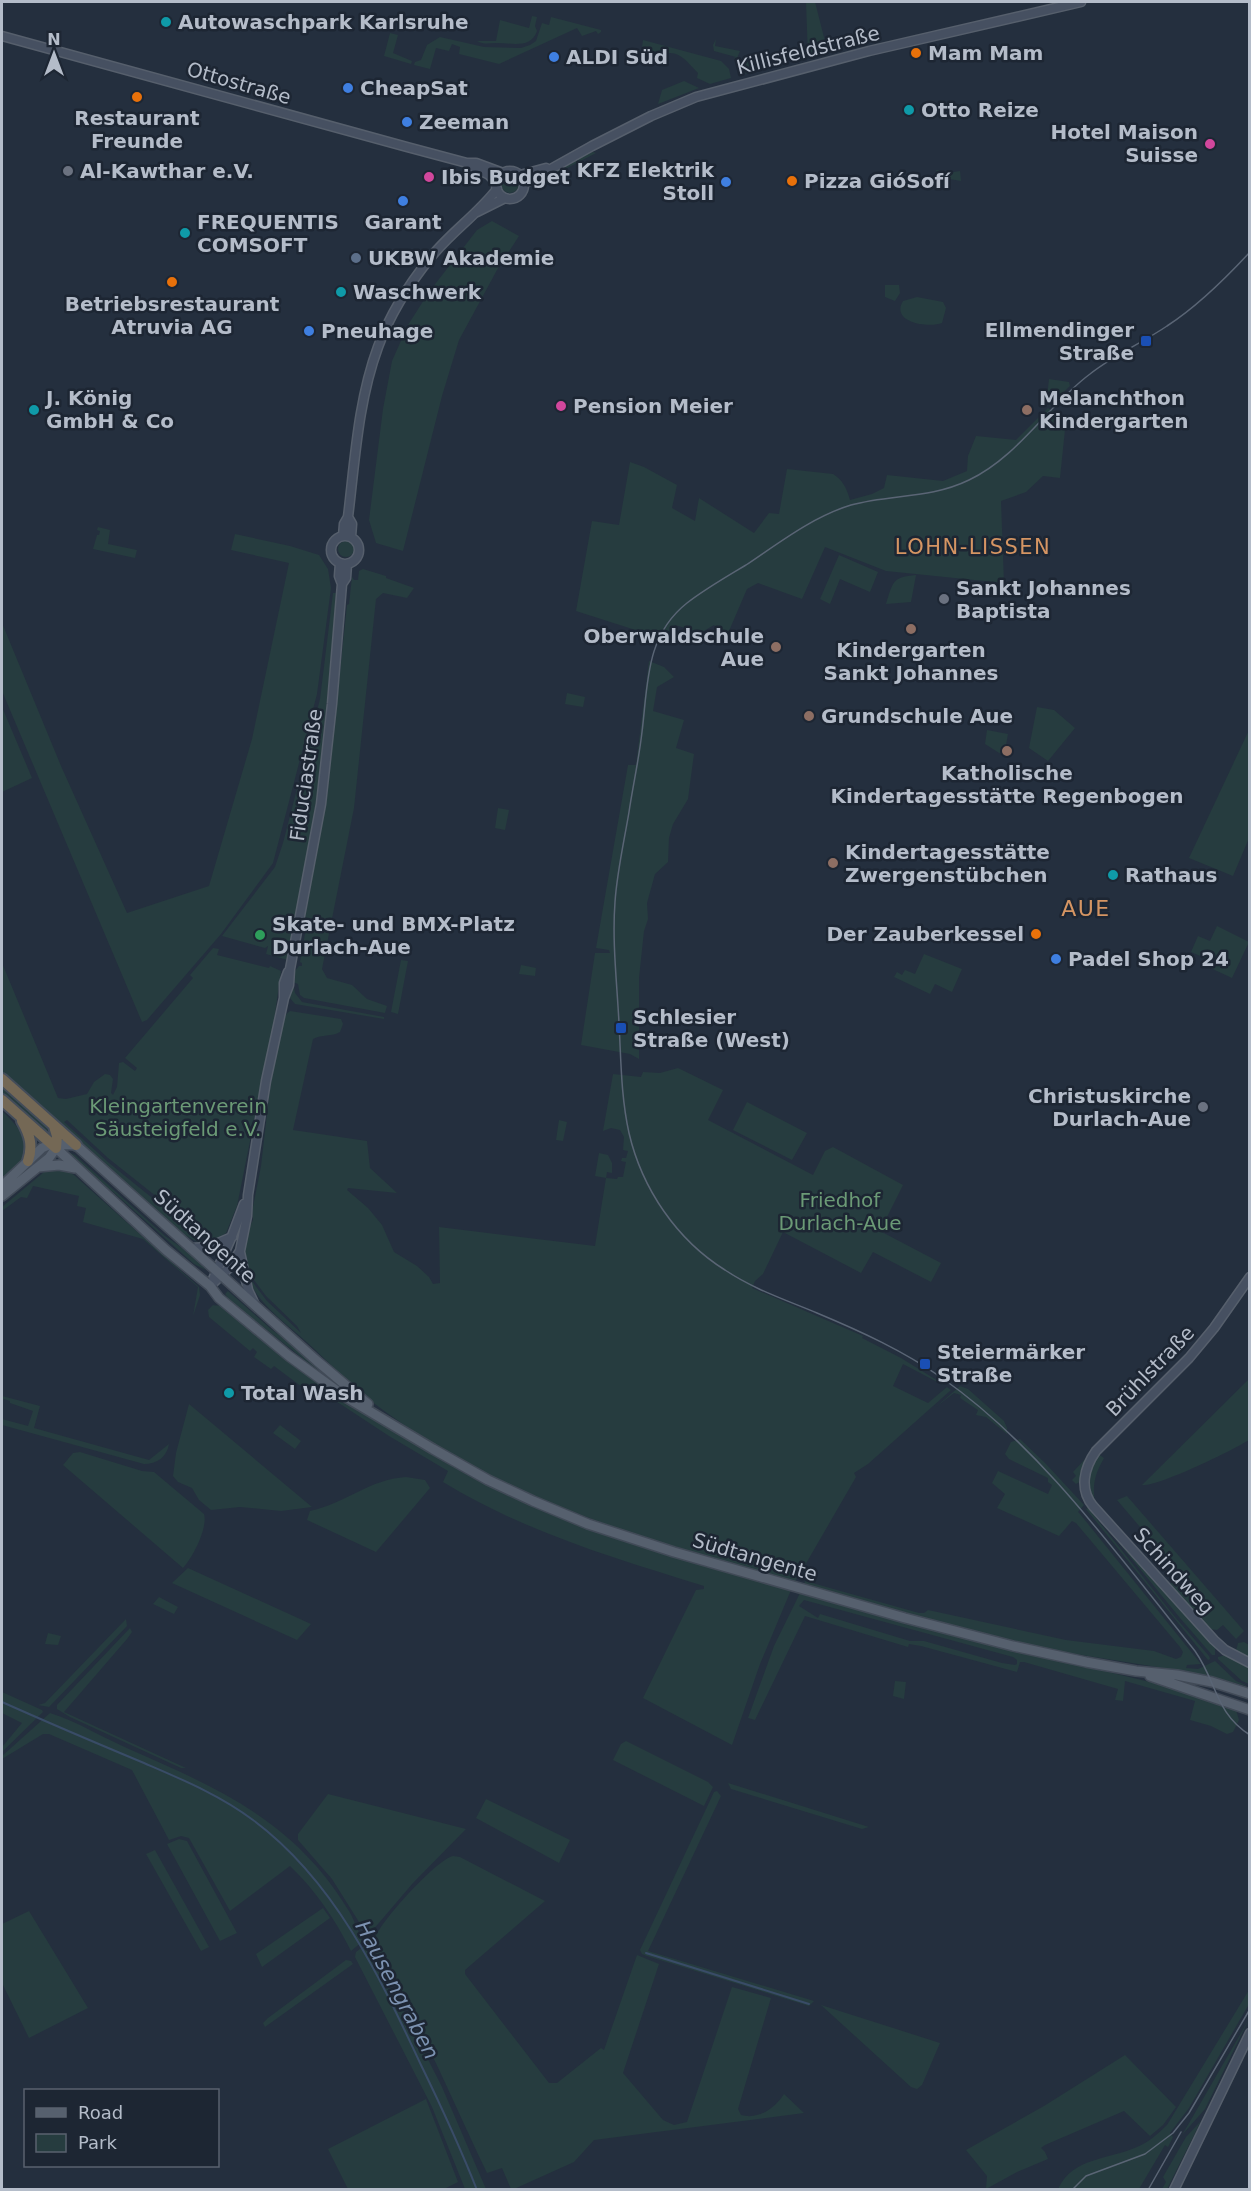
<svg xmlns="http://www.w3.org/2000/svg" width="1251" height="2191" viewBox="0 0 1251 2191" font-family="'DejaVu Sans',sans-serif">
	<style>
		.green { fill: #263c3f; fill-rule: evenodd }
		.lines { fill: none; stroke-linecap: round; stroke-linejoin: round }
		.stream { stroke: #394c67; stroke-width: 2 }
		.secondary-casing { stroke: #565f6c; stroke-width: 11 }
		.primary-casing { stroke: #414a57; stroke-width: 12 }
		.highway-casing { stroke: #434c59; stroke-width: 14 }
		.secondary { stroke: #465061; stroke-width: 8 }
		.primary { stroke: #56606e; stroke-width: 9 }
		.highway { stroke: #746855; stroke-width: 10 }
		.tram { stroke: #5a6575; stroke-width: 1.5 }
		.culture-dot { fill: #0f9aa8; stroke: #1d2633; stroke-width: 2 }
		.food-dot { fill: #e8710a; stroke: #1d2633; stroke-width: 2 }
		.shop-dot { fill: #3f7fe0; stroke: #1d2633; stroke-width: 2 }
		.hotel-dot { fill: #d1479c; stroke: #1d2633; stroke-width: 2 }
		.worship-dot { fill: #6b7280; stroke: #1d2633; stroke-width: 2 }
		.service-dot { fill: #5c6f8a; stroke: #1d2633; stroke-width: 2 }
		.transit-dot { fill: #1a4fb4; stroke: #1d2633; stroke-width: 2 }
		.education-dot { fill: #8d6e63; stroke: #1d2633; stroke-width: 2 }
		.leisure-dot { fill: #2e9e5b; stroke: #1d2633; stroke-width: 2 }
		.labels { text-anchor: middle; stroke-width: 5; stroke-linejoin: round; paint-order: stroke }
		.poi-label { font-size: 20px; font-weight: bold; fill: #b4bcc9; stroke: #1d2633; text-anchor: start }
		.street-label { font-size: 20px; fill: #b4bcc9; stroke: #1d2633 }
		.park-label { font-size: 20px; fill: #6b9a76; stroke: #1d2633 }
		.neighbourhood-label { font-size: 21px; letter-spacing: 1.5px; fill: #d59563; stroke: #1d2633 }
		.water-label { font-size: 21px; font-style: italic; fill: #7c92b1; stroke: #1d2633 }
		.quarter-label { font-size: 22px; letter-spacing: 1.5px; fill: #d59563; stroke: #1d2633 }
	</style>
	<rect width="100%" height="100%" fill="#242f3e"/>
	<!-- green -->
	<path class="green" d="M806,2H815L828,53L808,58Z
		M532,16L537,17L535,26L537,31C531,49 512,43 497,43C490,43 484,45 477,41H496L500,20L529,28Z
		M551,17L601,30V32L598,34L596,31L582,36L577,28L499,64L459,54L460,47L452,44L449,51L436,48L430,69L414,65L415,62L421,60L427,45L440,37L484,47L521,48L530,45L536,41L542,23L549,25Z
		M390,33L398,35L393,53L412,61L411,64L384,56Z
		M716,39L715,46L740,51L737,58L769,67L749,74L743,73L734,58L736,57L714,51L713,45Z
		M643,40L721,61L729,69L731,78L710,84L697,78L698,73C685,60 678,47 658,56L657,52L649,50L641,54Z
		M684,81L699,88L658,104L662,90Z
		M593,152L596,153L540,182L538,180L588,153Z
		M936,170H939L940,174L960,171L961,181L938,177Z
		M501 184a9 9 0 1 1 18 0a9 9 0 1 1-18 0Z
		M492,221L519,236L497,270L459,340L442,396L403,551L376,543L369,520L383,409L392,361L408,325L429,292L477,230Z
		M885,285H899L900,293L895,301L885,297Z
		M917,297L943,302L946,308L942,323C929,328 890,323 903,301Z
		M1049,379L1069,382L1070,386L1049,406L1047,397Z
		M1048,408L1066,420L1060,478L1043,476L1026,492L1001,501L1004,583L886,571L825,547L802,599L758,583L747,589L726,638L714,625L697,635L692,630L675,625L664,642L651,635L576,611L592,521L619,525L630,462L644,467L677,485L672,508L695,521L699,498L754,533L769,513L779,514L787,469L833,474C843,480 847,489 850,500L872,494L884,488L887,475L943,481L967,471L968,456L976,436L1016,440Z
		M98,527L110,530L108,544L137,550L135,558L93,549L97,535H99L100,531L97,530Z
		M235,534L290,546L319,555L328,569L331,588L317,694L273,863L221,934L147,1020L142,1022L2,691V623L61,766L127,913L209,886L252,739L289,563L231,550Z
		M338 549a8 8 0 1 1 16 0a8 8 0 1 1-16 0Z
		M839,555L878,572L870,592L840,579L830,604L820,599Z
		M363,569L386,576V578L414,588L407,598L383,593L376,599L354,808L322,969L327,978L352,985L367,999L387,1006L385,1013L304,998L300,995L298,984L293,982L294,972L299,966H302V963L300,962L306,928L305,918L327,796L347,605L349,604L352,577L354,580H358L359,571Z
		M916,575L911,602L886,604C893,582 892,577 916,575Z
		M333,593H336L335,618L318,792L288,960L266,954L268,946L265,948L222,936L275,867L283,843L320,699Z
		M649,661L664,667L674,677L657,687L653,711L684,720L676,748L694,754L688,799L673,824L669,838L668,862L655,874L647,903L648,919L644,931L639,978V1059L630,1054L581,1045L595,953H610L609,950L596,948L628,765H636Z
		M567,693L585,697L583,707L565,704Z
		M2,707L32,778L2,792Z
		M1037,707L1054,710L1075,728L1048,761L1029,748Z
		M987,730L1008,734L1004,756L985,744Z
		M1249,730V838L1233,876L1189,858Z
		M498,808L509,810L505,830L495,828Z
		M1217,926L1249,942L1232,978L1202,964L1205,958L1191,952L1198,936L1210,941Z
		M213,948L219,949L217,955L269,968L270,966L281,971L274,1021L237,1206L226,1233L209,1244L201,1232L108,1158L67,1120L64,1122L109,1163L198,1235L204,1244H201L181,1233L2,1074V963L58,1098L66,1099L87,1094L94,1082L105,1074L110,1075L113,1079L111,1093L113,1095L117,1087L119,1063L123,1062L135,1071L137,1068L125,1058L193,978L190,975Z
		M924,954L962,969L952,992L935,984L930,994L894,977L897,972L902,975L905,970L915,974Z
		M401,960L408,961L398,1014L391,1012Z
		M521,965L536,968L535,976L519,974Z
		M290,987L294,988L295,993L302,1002L384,1017V1019L295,1004L289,997Z
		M290,1011L341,1019L343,1024L340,1032C332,1037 322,1034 313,1039L293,1130L367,1141L370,1168L397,1193L348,1188L347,1190L368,1208L382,1225L394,1252L417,1266L429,1277L433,1284L440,1283L439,1227L595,1246L606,1178L595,1176L599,1153L608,1155L612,1163V1173L607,1172L606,1178L617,1179L618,1177H623L626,1162L621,1161L622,1158H626L628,1151L623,1150L624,1137L620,1130L611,1128L603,1131L613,1074L641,1077L643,1072L660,1073L678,1068L723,1090L708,1120L813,1175L825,1151L833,1147L903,1185L880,1231L941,1263L931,1282L873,1252L861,1273L783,1232L763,1274L755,1281L752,1288L863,1336L862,1338L901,1358L943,1384V1385L903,1364L893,1386L928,1403L947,1387L951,1390L868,1464L854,1473L856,1477L804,1567L802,1566L795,1582C643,1540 498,1498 371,1401C349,1385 331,1364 311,1346C291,1327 255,1303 248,1276L267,1301L301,1333L297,1326L266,1296L248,1272L244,1255L249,1228L253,1220L252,1212L261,1166L270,1088L284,1016Z
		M2,1085L40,1119L48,1130L47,1133L2,1094Z
		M747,1102L807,1133L792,1160L733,1130Z
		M2,1111C30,1138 40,1154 2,1178Z
		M559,1120L567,1122L563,1141L556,1140Z
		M66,1151L75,1155L165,1236L191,1254L206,1270L194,1264L113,1192L92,1178Z
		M53,1169H63L74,1175L199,1287L200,1295L193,1316L198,1287L143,1239L83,1222L86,1208L77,1206L79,1196L33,1186L27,1198L21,1197L2,1211V1207L44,1172Z
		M228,1291L271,1329L295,1346L338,1386L230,1301L225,1294Z
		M213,1305C216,1306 219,1305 222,1306C231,1308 239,1321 246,1326C261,1339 277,1351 293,1362C351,1404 411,1444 473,1478C572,1531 683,1560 791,1590L760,1664L732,1745L643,1698L696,1590L704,1589V1586C614,1558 525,1532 443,1482L448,1471L389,1436L310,1384L306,1390L274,1366L271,1369L254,1357L257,1352L253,1348L250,1351L209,1317L208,1310Z
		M1249,1379V1440C1233,1450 1158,1487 1142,1485Z
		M960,1386L968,1389L1004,1421L1007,1428V1434L986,1417L976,1415L978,1410L960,1398L961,1395L954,1393L936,1407Z
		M2,1396L40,1406L34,1428L149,1460L169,1444C167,1457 157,1464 144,1464L2,1425V1419L28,1426L33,1411L10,1403V1401L4,1399L2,1401Z
		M189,1404L312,1507L281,1511L240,1507L211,1510L199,1500L192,1488L178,1482L173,1476L176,1453Z
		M280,1425L301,1441L295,1449L273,1433Z
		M1020,1439L1046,1464L1084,1505L1078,1512L1080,1514L1201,1664L1187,1665L1186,1668L1198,1669L1215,1661L1236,1681L1248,1686L1176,1670L1050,1650L952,1626L804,1585L805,1581L919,1613H924L928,1610L1066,1640L1154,1651L1176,1659L1181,1657L1183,1652L1180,1647L1076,1523L1072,1521L1059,1536L997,1508L1005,1494L992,1483L998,1471L1048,1494L1052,1485L1048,1482V1478L1009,1459L1005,1454L1011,1442Z
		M80,1452L142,1471L154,1472L204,1514C208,1528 193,1557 183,1568L63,1465L73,1453Z
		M1098,1454L1104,1458C1095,1474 1092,1485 1095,1502C1084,1483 1087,1472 1098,1454Z
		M1086,1458L1081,1481L1076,1484L1072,1480L1076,1476L1073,1472Z
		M406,1477L425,1480L430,1488L376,1552L307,1520L310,1511C344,1504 370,1479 406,1477Z
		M1127,1496L1244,1631L1236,1639L1223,1625L1217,1630L1209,1629L1170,1584L1181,1575L1117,1500Z
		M1088,1508L1175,1617L1209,1656L1210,1659L1208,1660L1086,1509Z
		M1096,1515L1215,1647V1655H1212L1180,1618Z
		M188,1568L311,1624L297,1640L172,1583Z
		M800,1593L913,1625L1154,1683L1236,1710L1239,1720L1233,1732L1227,1734L1211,1726L1190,1720L1195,1701L1125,1681L1123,1701L1115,1700L1118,1689L1024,1662H1020L1017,1672L921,1646L909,1644L908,1647L805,1616L755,1720L748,1718L774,1646ZM804,1600L1013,1657L1017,1660V1664L1015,1665L1002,1663L924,1641H910L820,1614L818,1618L799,1606Z
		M159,1597L178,1607L174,1614L153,1604Z
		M126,1619L127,1626L49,1707L38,1705L45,1703Z
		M130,1628L132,1632L127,1639L64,1712L186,1768H181L70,1717L57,1709V1705Z
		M48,1633L61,1636L58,1645L45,1644Z
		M1244,1642L1249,1645V1657L1236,1651L1238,1643Z
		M1226,1655L1249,1668V1684L1242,1681L1218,1659V1657Z
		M895,1681L906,1682L904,1699L893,1696Z
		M2,1692L42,1710L43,1712L2,1752V1747L22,1723L2,1713Z
		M50,1713C77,1721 103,1738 129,1749C218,1788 294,1821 347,1908C354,1918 357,1930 363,1941L351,1951C335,1919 316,1891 290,1866L230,1911L189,1838L181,1836L169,1840L132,1770L49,1734H43L2,1759V1756Z
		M626,1741L708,1782L713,1787L704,1806L613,1760L621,1744Z
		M728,1783L869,1827L862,1829L731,1789Z
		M717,1791L721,1796L648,1951L814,2001L809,2006L647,1956L642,1954L640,1950L714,1792Z
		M328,1794L466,1829L413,1883L372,1931L364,1930L332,1879L298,1840V1834Z
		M486,1799L570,1840L559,1863L476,1818Z
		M179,1839L187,1841L237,1933L220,1941L167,1844Z
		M155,1850L209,1947L201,1951L146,1854Z
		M453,1856L460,1857L545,1901L465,1970V1974L549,2083H557L601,2048L604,2050L637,1955L659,1964L623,2073L663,2120L674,2125L687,2122L732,1987L771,1998L738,2109L741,2115C759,2120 775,2108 784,2094L804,2113L594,2140L574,2162L514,2189H511L502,2168L487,2173C460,2117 436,2059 406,2004C398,1989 375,1961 373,1945C371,1930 438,1858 453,1856Z
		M323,1908L330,1918L262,1967L256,1954Z
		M29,1911L88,2008L29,2038L2,1983V1924Z
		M365,1945L398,2000L442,2087L486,2189H465L432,2107L355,1957L356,1952Z
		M346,1960L351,1961L353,1964L265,2027L263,2023L268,2018Z
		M1249,1990V2004L1189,2108L1170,2133L1173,2137L1168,2147L1165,2145L1139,2189H1058C1073,2157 1108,2160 1137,2147C1149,2142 1158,2134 1167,2125Z
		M821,2005L940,2043L922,2085L917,2089L911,2087Z
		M1249,2019L1205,2109L1182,2135L1192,2118Z
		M1125,2055L1176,2107L1163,2125L1150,2136L1124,2111L1045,2145L1041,2148L1045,2152L1048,2159L1017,2172L986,2189L987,2176L966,2150L1044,2106Z
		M426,2099L458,2182L444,2189H348L328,2149Z
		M1201,2121L1167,2189H1162L1166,2182L1163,2177L1186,2137Z"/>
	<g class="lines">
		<!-- stream -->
		<path class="stream" d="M2,1702C49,1723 96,1743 144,1763C181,1779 220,1795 253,1820C334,1880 379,1975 421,2065C441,2106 460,2147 477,2190
			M646,1953L809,2004"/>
		<!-- secondary casing -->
		<g class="secondary-casing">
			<path id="secondary" d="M2,36L407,147L467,163H476L503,173
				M470,165L489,175L496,182
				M496 185a14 14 0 1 1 28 0a14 14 0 1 1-28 0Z
				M520,175L546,168
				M524,184L592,146L651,116L696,97L869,51L1081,2
				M477,212L505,198
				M348,517L352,524L351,537
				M343,536L344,524L348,517C355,460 358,401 378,347C390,314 409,284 431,257C451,232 478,214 497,189
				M331 550a14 14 0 1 1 28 0a14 14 0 1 1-28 0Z
				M340,563L339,576L342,584
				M284,998L289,985L290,969L321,804L332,704L342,584L346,578L347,564
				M191,1248L209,1247L232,1237
				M240,1252L248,1290L255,1305
				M1250,1277L1214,1328L1189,1358L1096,1451C1084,1468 1079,1489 1093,1506L1214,1640L1225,1650L1250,1663
				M210,1286L230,1267L240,1251L247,1216L248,1195L266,1081L284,998V983L288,972
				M210,1286L232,1236L244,1204
				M1174,2190L1250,2033"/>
		</g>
		<!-- primary casing -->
		<g class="primary-casing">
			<path id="primary" d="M38,1167L59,1165L75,1168
				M2,1186L42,1148L51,1144L76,1145L317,1361L368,1404
				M2,1196L49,1158L56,1148L166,1250L210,1286L219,1298L289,1356L344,1396L433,1449L488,1480L533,1501L588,1524L674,1552L905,1618L1013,1646L1086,1662L1136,1671L1177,1675L1212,1682L1250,1694
				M1150,1676L1250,1710"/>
		</g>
		<!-- highway casing -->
		<g class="highway-casing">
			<path id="highway" d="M2,1079L76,1145
				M2,1100L56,1148L57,1136L54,1126
				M22,1121C30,1135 33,1146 28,1161"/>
		</g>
		<!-- secondary -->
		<use href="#secondary" class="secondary"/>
		<!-- primary -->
		<use href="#primary" class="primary"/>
		<!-- highway -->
		<use href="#highway" class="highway"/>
		<!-- tram -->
		<path class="tram" d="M1250,252C1225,279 1198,306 1167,326C1142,343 1114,355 1090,374C1047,406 1018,457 969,480C930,499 891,494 851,505C812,517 779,543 746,565C726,577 705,589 687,603C645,636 648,685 642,732C639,759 633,785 629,812C624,842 617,872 615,902C612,942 617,983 619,1023C621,1060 621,1097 629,1133C642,1189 677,1240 725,1270C753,1289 786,1300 817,1313C860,1331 904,1351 942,1378C1041,1447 1119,1557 1195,1651C1217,1682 1215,1713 1250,1735
			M1072,2190L1086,2176L1145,2154L1173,2133L1189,2113L1250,2009
			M1148,2190L1181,2132"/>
	</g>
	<!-- markers -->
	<g class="culture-dot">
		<circle cx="166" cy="22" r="6"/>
		<circle cx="909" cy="110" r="6"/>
		<circle cx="185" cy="233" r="6"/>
		<circle cx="341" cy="292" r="6"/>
		<circle cx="34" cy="410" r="6"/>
		<circle cx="1113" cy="875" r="6"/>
		<circle cx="229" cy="1393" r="6"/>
	</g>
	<g class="food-dot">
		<circle cx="916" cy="53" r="6"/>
		<circle cx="137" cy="97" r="6"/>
		<circle cx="792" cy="181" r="6"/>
		<circle cx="172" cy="282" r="6"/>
		<circle cx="1036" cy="934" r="6"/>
	</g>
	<g class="shop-dot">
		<circle cx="554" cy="57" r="6"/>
		<circle cx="348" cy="88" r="6"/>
		<circle cx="407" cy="122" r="6"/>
		<circle cx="726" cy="182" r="6"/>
		<circle cx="403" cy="201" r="6"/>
		<circle cx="309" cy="331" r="6"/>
		<circle cx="1056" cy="959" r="6"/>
	</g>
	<g class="hotel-dot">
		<circle cx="1210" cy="144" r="6"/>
		<circle cx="429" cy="177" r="6"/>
		<circle cx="561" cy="406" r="6"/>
	</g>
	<g class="worship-dot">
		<circle cx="68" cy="171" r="6"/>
		<circle cx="944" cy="599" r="6"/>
		<circle cx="1203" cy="1107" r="6"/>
	</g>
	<circle class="service-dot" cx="356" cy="258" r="6"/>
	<g class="transit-dot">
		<rect x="1140" y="335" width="12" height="12" rx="3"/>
		<rect x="615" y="1022" width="12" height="12" rx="3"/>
		<rect x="919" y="1358" width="12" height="12" rx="3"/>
	</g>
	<g class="education-dot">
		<circle cx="1027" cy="410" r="6"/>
		<circle cx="911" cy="629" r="6"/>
		<circle cx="776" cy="647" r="6"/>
		<circle cx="809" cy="716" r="6"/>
		<circle cx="1007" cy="751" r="6"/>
		<circle cx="833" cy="863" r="6"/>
	</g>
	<circle class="leisure-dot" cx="260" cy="935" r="6"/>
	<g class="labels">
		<!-- poi labels -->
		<g class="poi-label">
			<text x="178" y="29">Autowaschpark Karlsruhe</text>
			<text x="928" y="60">Mam Mam</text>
			<text x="566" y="64">ALDI Süd</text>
			<text x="360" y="95">CheapSat</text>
			<text x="921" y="117">Otto Reize</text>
			<text x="137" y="125" text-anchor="middle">Restaurant<tspan x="137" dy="23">Freunde</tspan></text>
			<text x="419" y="129">Zeeman</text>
			<text x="1198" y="139" text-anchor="end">Hotel Maison<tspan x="1198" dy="23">Suisse</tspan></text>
			<text x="714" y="177" text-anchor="end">KFZ Elektrik<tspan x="714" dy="23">Stoll</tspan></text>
			<text x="80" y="178">Al-Kawthar e.V.</text>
			<text x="441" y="184">Ibis Budget</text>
			<text x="804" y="188">Pizza GióSofí</text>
			<text x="197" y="229">FREQUENTIS<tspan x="197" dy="23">COMSOFT</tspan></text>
			<text x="403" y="229" text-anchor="middle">Garant</text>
			<text x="368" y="265">UKBW Akademie</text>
			<text x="353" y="299">Waschwerk</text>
			<text x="172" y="311" text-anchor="middle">Betriebsrestaurant<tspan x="172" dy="23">Atruvia AG</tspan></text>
			<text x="1134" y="337" text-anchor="end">Ellmendinger<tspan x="1134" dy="23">Straße</tspan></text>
			<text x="321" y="338">Pneuhage</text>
			<text x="46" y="405">J. König<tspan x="46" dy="23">GmbH &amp; Co</tspan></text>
			<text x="1039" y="405">Melanchthon<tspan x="1039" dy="23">Kindergarten</tspan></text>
			<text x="573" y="413">Pension Meier</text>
			<text x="956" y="595">Sankt Johannes<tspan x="956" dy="23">Baptista</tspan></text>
			<text x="764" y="643" text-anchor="end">Oberwaldschule<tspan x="764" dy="23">Aue</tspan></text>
			<text x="911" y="657" text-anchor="middle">Kindergarten<tspan x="911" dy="23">Sankt Johannes</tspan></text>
			<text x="821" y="723">Grundschule Aue</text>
			<text x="1007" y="780" text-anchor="middle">Katholische<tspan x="1007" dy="23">Kindertagesstätte Regenbogen</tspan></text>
			<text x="845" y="859">Kindertagesstätte<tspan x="845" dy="23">Zwergenstübchen</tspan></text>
			<text x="1125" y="882">Rathaus</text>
			<text x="272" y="931">Skate- und BMX-Platz<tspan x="272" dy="23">Durlach-Aue</tspan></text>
			<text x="1024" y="941" text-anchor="end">Der Zauberkessel</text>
			<text x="1068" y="966">Padel Shop 24</text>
			<text x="633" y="1024">Schlesier<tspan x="633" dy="23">Straße (West)</tspan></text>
			<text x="1191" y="1103" text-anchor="end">Christuskirche<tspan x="1191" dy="23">Durlach-Aue</tspan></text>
			<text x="937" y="1359">Steiermärker<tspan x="937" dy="23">Straße</tspan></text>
			<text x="241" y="1400">Total Wash</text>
		</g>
		<!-- street labels -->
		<g class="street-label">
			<text transform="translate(808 50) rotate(-14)" y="7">Killisfeldstraße</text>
			<text transform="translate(239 83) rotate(16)" y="7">Ottostraße</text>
			<text transform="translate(306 775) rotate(-82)" y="7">Fiduciastraße</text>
			<text transform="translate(205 1236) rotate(42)" y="7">Südtangente</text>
			<text transform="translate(1150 1371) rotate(-46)" y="7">Brühlstraße</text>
			<text transform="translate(755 1557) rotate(16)" y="7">Südtangente</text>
			<text transform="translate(1174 1571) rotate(48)" y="7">Schindweg</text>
		</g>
		<!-- park labels -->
		<g class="park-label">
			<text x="178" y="1113">Kleingartenverein<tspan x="178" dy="23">Säusteigfeld e.V.</tspan></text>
			<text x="840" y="1207">Friedhof<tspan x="840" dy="23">Durlach-Aue</tspan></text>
		</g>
		<!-- neighbourhood labels -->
		<g class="neighbourhood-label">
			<text x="973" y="554">LOHN-LISSEN</text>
		</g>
		<!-- water labels -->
		<g class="water-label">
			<text transform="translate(397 1990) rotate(62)" y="7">Hausengraben</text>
		</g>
		<!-- quarter labels -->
		<g class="quarter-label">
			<text x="1086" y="916">AUE</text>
		</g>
	</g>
	<!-- border -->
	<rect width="1251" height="2191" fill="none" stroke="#b4bcc9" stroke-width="6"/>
	<!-- legend -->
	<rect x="24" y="2089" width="195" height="78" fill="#1d2633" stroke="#59626f" stroke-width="1.5"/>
	<rect x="36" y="2108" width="30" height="9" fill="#56606e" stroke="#59626f" stroke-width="1.5"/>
	<text x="78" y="2119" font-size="18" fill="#b4bcc9">Road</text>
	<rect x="36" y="2134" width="30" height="18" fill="#263c3f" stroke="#59626f" stroke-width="1.5"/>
	<text x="78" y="2149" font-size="18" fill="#b4bcc9">Park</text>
	<!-- north arrow -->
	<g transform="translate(54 54)" stroke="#1d2633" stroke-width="4.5" paint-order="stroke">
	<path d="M0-4.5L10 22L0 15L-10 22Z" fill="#b4bcc9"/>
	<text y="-9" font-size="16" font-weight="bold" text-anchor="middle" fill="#b4bcc9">N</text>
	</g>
</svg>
